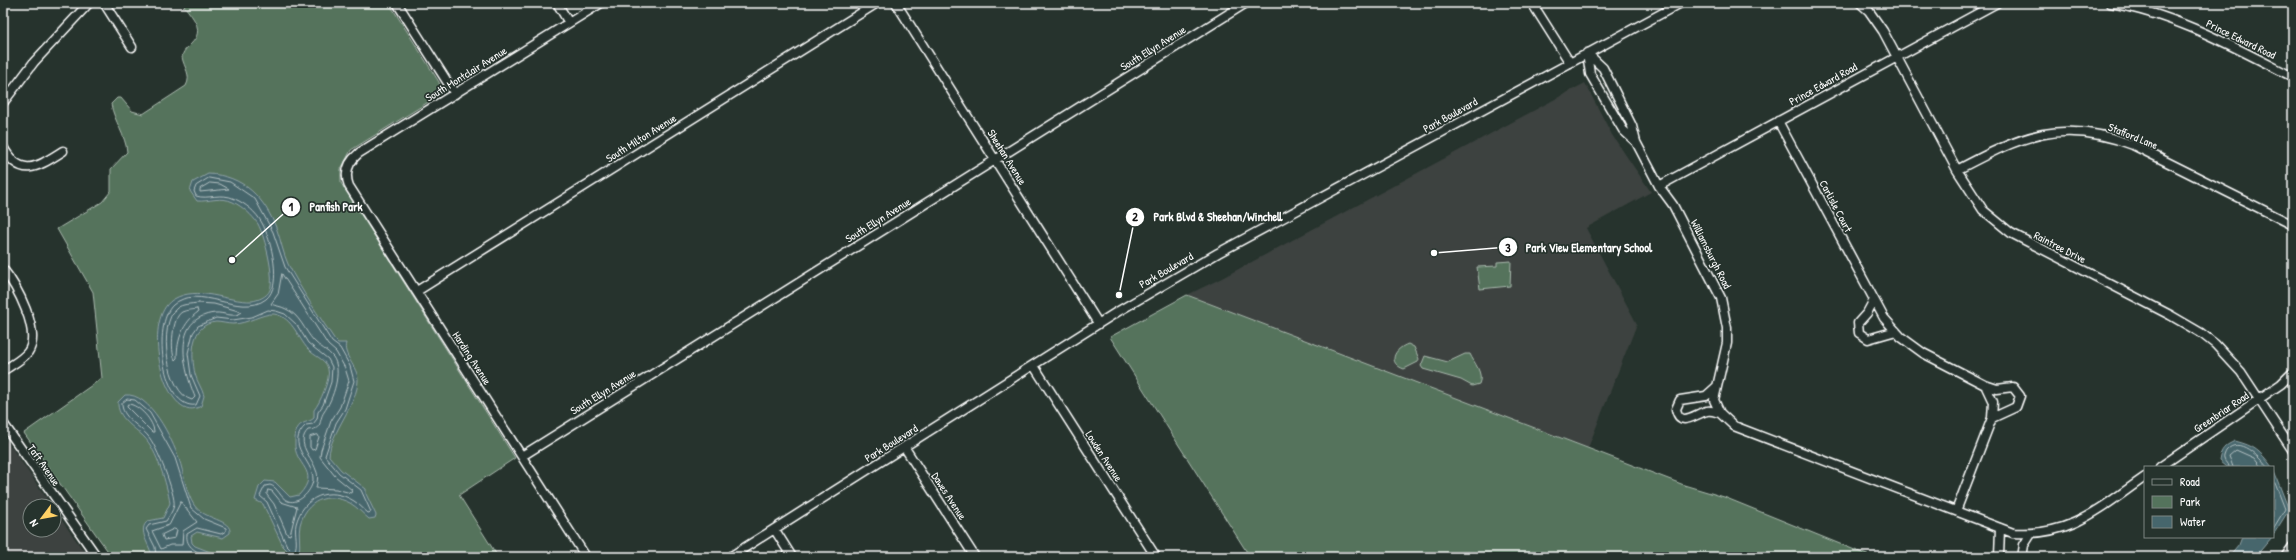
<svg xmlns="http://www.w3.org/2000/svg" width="2296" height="560" viewBox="0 0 2296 560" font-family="'Patrick Hand',sans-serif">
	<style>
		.built { fill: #3c423f }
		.green { fill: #54735c; stroke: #aab9ae }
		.water { fill: #46666c; stroke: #90a3a7 }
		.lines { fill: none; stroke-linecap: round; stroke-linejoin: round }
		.shore { stroke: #b5c2c4; stroke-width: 1 }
		.minor-casing { stroke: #fff; stroke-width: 11 }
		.minor { stroke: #26332d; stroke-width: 8 }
		.labels { text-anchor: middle; stroke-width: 3.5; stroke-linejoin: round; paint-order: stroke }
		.street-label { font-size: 11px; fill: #fff; stroke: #26332d }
		.leader { fill: none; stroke: #fff; stroke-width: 1.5 }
		.callout-dot { fill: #fff; stroke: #26332d; stroke-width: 1.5 }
		.mark-label { font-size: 12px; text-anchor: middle; font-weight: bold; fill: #111 }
		.callout-label { font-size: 12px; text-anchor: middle; font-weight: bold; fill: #fff; stroke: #26332d; stroke-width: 3.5; stroke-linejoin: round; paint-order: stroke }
	</style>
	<rect width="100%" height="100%" fill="#26332d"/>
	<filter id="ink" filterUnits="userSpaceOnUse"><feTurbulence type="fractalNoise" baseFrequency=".025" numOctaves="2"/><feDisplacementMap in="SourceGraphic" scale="8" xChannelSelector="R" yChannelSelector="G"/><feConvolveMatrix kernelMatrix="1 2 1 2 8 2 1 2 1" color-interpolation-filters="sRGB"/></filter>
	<g filter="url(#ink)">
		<!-- built -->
		<path class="built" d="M1585,83L1612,135L1651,192L1586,228L1637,324L1588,448L1187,295L1220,279Z
			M3,435L52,506H30V530H54V509L88,557H3Z"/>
		<!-- green -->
		<path class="green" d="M182,3H389L439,82L441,90L438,96L351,150L341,169V183L515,458L459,495L498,557H112L24,433L102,378L93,292L57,229L102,202L111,191V169L127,152C126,136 114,121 111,104L117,98H121L132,111L143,114L186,86C192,75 184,68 182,57C183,51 187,48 191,44C206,29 192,17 182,3Z
			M1511,261L1510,286L1480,289L1477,267L1497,266V262Z
			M1187,295L1684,485L1724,497L1872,557H1250L1110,337Z
			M1408,344L1414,347L1419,359L1418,362L1404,369C1387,363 1394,349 1408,344Z
			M1465,354H1470C1474,363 1484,373 1479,384L1472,386L1461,380L1423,369L1421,366L1425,356L1448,362Z"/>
		<!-- water -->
		<path class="water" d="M208,174C243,175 265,198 277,230C281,241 283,253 288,264C301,290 319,316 335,340L338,343H346C342,355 358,367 358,380C358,403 330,433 329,456L341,470L366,489V494L376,515L375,518L369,519C363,514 357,507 350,503C327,491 306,501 300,525C298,534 301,544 299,553L294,557L283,546L263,504L255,500L259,487L265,481L275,482L290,497L299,495C322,470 293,466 295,442C295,437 295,434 297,429C301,421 309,423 314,418V410C320,403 331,378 328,369C326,360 318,358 311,352C298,341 294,317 274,314C263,313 247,324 233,324C227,324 221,322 216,322C190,324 191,356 195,374C197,382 202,388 204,396L201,406C165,428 139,318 174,299C198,285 227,302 252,301C258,300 267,297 270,290C275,277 265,237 258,224C252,215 243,207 233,202C221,196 209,202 197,201L190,191L193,182Z
			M125,395C150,392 172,439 179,459C184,473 186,493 194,505C204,520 232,519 230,533L223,538L197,532L191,536L192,543L195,546L223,557H186L172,554L168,557H152C151,546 136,530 148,521L163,518L170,503C167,485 157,450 144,437C134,427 117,418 118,402Z
			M2235,441C2255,446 2260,451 2272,467H2226L2219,461C2221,449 2224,446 2235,441Z
			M2273,469L2289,510L2273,535Z
			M2242,537H2272L2255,557H2229L2239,545Z"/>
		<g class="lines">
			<!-- shore -->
			<path class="shore" d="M209,178L230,182L255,199L273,232L285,267L332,342L340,348L350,366L354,381L345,409L336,423L325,456L339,473L361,490L371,512L368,513C363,509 359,504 354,501C329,485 303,497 296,524C294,533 299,544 294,552L286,544L267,502L260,496L265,486L270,485C278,487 280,498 288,501C300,505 313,489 313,479C313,460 284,445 306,425L313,424L317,419L318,412L323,405L331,382L332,367L328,359L308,343L297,325L285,314L276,311L268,310L252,317L233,320L216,318L198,326L193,333L188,353L191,375L200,396L196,405C162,410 152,324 173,305C198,282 240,319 266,299C283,286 271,239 262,223C256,212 246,204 235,199C221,192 208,200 196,196L194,191L196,186Z
				M210,183L220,184L229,189L200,192V189Z
				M282,274L328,345L336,352L345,368L349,381L340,407L331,421L321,450L320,457L335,476L352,490L351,493L336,489L316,488C317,482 319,476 316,470C312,457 295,443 308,430C324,429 318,421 324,412C333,399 343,371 333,357C328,350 319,347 314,341C304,330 300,315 286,309C281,306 275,306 271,304L278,294Z
				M198,303L214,304L242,312C234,319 224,312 215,313C170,318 184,370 195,397L192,400C167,394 157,324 177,308C182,304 191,304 198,303Z
				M197,309L198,312C183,323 177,339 177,358L175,360C170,351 172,317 182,312C186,310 192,310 197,309Z
				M128,404C139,404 154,422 154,432H152L127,407Z
				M318,435L319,437L315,449L312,450L310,447V437Z
				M2228,467C2228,463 2225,463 2224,459C2223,457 2225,453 2226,451C2239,435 2259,457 2267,467
				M2233,467L2229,456L2236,450L2254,458L2261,467
				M2273,478L2285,509L2273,529
				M268,490L272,491L281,502L297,507L290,535L287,534L274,504L267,495Z
				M181,502L197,522L183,531L182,545H170L161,549L152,531L169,525Z
				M174,529L177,530L175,538L164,540L162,535Z
				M156,557L155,547L146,529L149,525L166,521C169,516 173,511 174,505C176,495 156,444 148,436C140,426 121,417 122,403L127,399L135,400L150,413L175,458L191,508L204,519L226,528V531L221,534L197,528L187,534C185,547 198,553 209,557"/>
			<!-- minor casing -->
			<g class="minor-casing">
				<path id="minor" d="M104,3L132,47
					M397,3L455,94
					M557,3L569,23
					M896,3L1098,323
					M1532,3L1570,63
					M1860,3L1869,11L1883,31L1957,170L1983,210L2011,233L2170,315L2201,333L2215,344L2241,372L2293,451
					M2110,3C2175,14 2234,47 2293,77
					M1587,53L1603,68L1632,126L1636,142L1659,186L1673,205L1721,298L1727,328V343L1714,400L1720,413L1734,426L2013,533C2071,537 2100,508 2145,477
					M1587,53L1590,74L1623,130L1636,142
					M3,103L34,62L89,3
					M1778,121L1884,318L1901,337L1923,353L1985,385L1993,402L1992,418L1956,511
					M3,147C21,180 39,166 63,151
					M1957,170C2021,136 2062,117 2133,145L2293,225
					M1659,186L1997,3
					M3,269C16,285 42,332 28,352C22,360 11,365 3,371
					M417,291L877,3
					M1874,300L1867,313L1858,323L1859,333L1868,339L1896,331
					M1034,366L1156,557
					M1985,385L1997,389L2013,387L2020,396L2016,407L1992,418
					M1716,387L1706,396L1680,400L1676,409C1680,429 1696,413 1707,411C1711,410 1716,412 1720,413
					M3,423L97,557
					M905,448L975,557
					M522,456L1246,3
					M2160,467L2281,384L2293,372
					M775,530L792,557
					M586,557L349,186C344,173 348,162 359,153L601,3
					M730,557L1117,312L1218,253L1681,3
					M1999,557L2000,528
					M2022,557L2024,545L2031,534
					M2285,557L2293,546"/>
			</g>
			<!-- minor -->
			<use href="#minor" class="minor"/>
		</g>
	</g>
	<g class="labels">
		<!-- street labels -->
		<g class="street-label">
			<text transform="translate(2241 39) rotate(26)" y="4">Prince Edward Road</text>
			<text transform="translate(1153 48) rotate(-32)" y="4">South Ellyn Avenue</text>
			<text transform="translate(466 74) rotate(-32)" y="4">South Montclair Avenue</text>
			<text transform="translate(1823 84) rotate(-29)" y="4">Prince Edward Road</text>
			<text transform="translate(1450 115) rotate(-29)" y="4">Park Boulevard</text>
			<text transform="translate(2133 136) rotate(22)" y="4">Stafford Lane</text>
			<text transform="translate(641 138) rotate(-32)" y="4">South Milton Avenue</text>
			<text transform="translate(1007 157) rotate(58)" y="4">Sheehan Avenue</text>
			<text transform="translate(1836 206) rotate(62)" y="4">Carlisle Court</text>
			<text transform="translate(878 220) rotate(-32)" y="4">South Ellyn Avenue</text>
			<text transform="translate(2060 247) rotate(27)" y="4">Raintree Drive</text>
			<text transform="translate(1711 254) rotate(63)" y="4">Williamsburgh Road</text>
			<text transform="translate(1166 270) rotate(-30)" y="4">Park Boulevard</text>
			<text transform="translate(472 358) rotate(57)" y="4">Harding Avenue</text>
			<text transform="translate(603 392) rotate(-32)" y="4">South Ellyn Avenue</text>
			<text transform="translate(2221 412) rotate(-34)" y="4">Greenbriar Road</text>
			<text transform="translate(891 443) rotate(-32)" y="4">Park Boulevard</text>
			<text transform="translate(1104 456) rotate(57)" y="4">Lowden Avenue</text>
			<text transform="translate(44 465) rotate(55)" y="4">Taft Avenue</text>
			<text transform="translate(949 496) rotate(57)" y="4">Dawes Avenue</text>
		</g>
	</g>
	<!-- callouts -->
	<path class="leader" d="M232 260L291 207M1119 295L1135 217M1434 253L1508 247"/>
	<g class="callout-dot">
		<circle cx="232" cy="260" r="4"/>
		<circle cx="1119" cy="295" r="4"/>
		<circle cx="1434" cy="253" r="4"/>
		<circle cx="291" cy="207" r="10"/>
		<circle cx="1135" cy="217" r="10"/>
		<circle cx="1508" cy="247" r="10"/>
	</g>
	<g class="mark-label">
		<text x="291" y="211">1</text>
		<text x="1135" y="221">2</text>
		<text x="1508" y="252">3</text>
	</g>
	<g class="callout-label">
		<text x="336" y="211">Panfish Park</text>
		<text x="1218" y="221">Park Blvd &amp; Sheehan/Winchell</text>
		<text x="1589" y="252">Park View Elementary School</text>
	</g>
	<!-- margin -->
	<rect width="2296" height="560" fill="none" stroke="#26332d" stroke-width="16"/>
	<rect x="8" y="8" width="2280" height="544" fill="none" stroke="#fff" stroke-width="1.5" filter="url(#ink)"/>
	<!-- legend -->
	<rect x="2144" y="466" width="130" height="72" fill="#26332d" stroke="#7d8581"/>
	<rect x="2152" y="479" width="20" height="6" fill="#26332d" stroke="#7d8581"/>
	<text x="2180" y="486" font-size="12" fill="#ffffff">Road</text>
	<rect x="2152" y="496" width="20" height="12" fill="#54735c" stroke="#7d8581"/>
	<text x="2180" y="506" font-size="12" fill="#ffffff">Park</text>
	<rect x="2152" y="516" width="20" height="12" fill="#46666c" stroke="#7d8581"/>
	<text x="2180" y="526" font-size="12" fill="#ffffff">Water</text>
	<!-- north arrow -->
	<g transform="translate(42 518) rotate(238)"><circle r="19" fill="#26332d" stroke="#7d8581"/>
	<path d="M0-3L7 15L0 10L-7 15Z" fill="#ffd166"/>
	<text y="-6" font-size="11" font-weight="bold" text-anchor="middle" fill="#ffffff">N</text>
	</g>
</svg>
